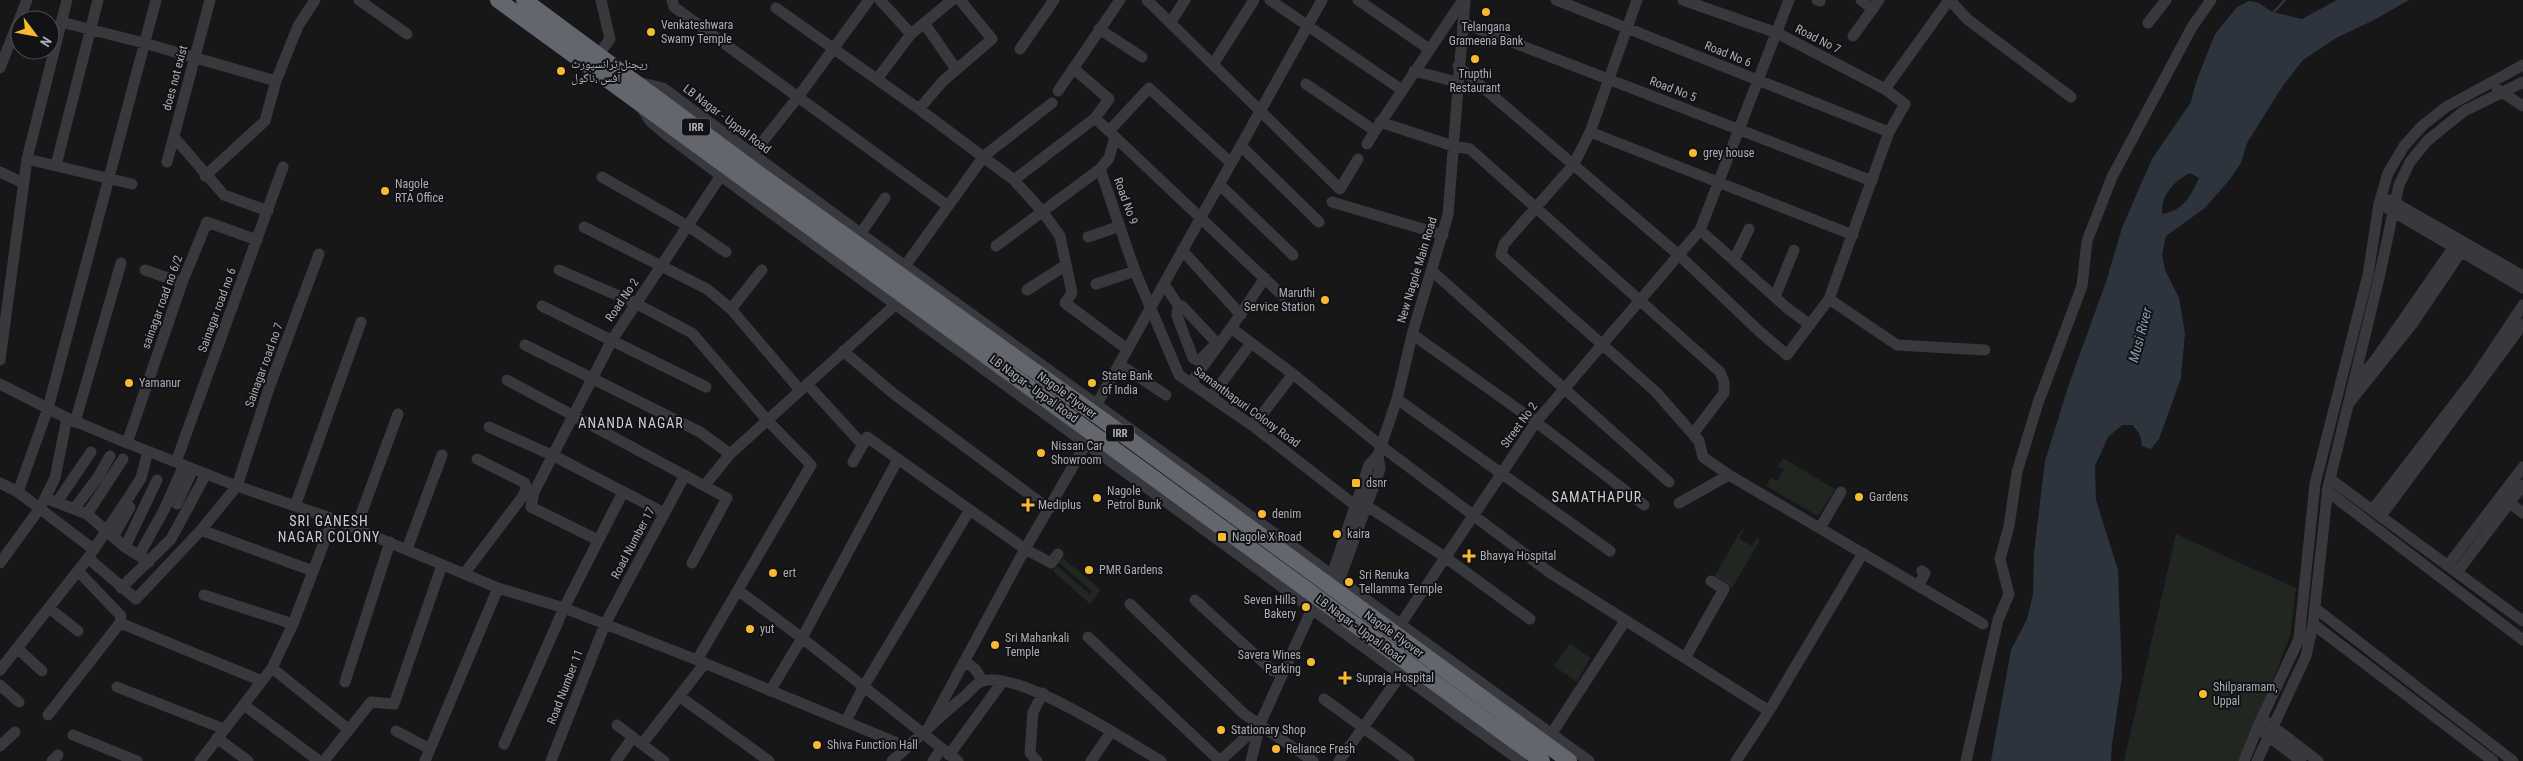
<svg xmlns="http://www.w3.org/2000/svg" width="2523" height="761" viewBox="0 0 2523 761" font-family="'Roboto Condensed','Noto Naskh Arabic',sans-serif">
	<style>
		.green { fill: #1f2720 }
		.water { fill: #2c353e; fill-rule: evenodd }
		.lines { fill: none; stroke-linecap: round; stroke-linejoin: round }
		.stream { stroke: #2c353e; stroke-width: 2.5 }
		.minor { stroke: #38393e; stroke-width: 11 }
		.highway { stroke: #64666f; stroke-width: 16 }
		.poi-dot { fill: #f8bb30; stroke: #121214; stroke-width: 2 }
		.labels { text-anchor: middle; stroke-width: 4; stroke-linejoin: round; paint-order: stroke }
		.shield { fill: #121214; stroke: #7c7e88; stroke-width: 1 }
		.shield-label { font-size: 11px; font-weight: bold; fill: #a9adb9 }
		.poi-label { font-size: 12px; fill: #a9adb9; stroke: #121214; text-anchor: start }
		.street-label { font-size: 12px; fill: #a9adb9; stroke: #121214 }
		.water-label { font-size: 14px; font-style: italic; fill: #7e9ab5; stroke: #121214 }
		.neighbourhood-label { font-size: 14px; letter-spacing: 1px; fill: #caccd5; stroke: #121214 }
	</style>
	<rect width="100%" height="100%" fill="#171719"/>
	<!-- green -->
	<path class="green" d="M1783,458L1835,489L1818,516L1766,486L1771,478L1777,481L1784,469L1778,466Z
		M1742,529L1744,530L1739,538L1752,546L1757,538L1760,540L1732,588L1714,577Z
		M2176,534L2296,588L2290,636L2241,761H2124Z
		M1063,558L1101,590L1090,604L1053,571L1057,566L1090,594L1092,591L1059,563Z
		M1570,643L1590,658L1577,682L1554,666Z"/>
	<!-- water -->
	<path class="water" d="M2337,0H2409L2374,20L2336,38L2303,60L2282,87L2247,143L2241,163L2230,179L2205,208L2166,236L2162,254L2165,270L2179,298L2185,333L2181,378L2159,439L2151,449L2142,446L2140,435L2133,425H2122L2108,437L2095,466L2096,500L2118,570L2122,677L2112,744L2111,761H1991L2011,650L2027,619L2033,595L2034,553L2045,461L2068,387L2107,279L2122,228L2152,159L2191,102L2196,82L2215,34L2237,7L2249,1L2259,3L2272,12L2302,19ZM2190,173L2199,178C2191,196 2183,211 2162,214C2161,195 2174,181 2190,173Z"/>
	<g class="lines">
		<!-- stream -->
		<path class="stream" d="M2272,14L2285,0"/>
		<!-- minor -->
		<path class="minor" d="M359,0L407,34
			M672,0L674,7L948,206
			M880,0L911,34
			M1147,0L1340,189L1358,159
			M1270,0L1402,90
			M1358,0L1429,49
			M1556,0L1889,132
			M1637,0L1590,132L1574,164L1504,244L1501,255L1656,392L1699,441L1703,457L1729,475L1983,624
			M1817,0L1820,1
			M1861,0L1873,9
			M1950,0L1967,19L2071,97
			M776,8L919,109L1014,180L1042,211L1060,236L1072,293L1065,303L1127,349
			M61,22L144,43L276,81
			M924,23L956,69
			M1170,23L1185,0
			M1463,23L1872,181
			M2148,23L2166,0
			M1099,29L1142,57
			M1853,36L1879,0
			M1020,49L1054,0
			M599,54L610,39L601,0
			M1214,63L1254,0
			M1458,66L1680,256L1760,332L1787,355L1829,299L1889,132L1905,104L1885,89L1777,33L1683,0
			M0,68L27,0
			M1414,71L1457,82
			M877,79L911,34L952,0
			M638,82L663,88L905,266L1589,761
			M1306,84L1375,131L1463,0
			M1885,89L1949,0
			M2497,89L2523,106
			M1058,91L1120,0
			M919,109L943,81L992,39L960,0
			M643,110L650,121L664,133C843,268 1025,399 1206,531C1311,608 1415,686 1521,761
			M1095,118L1282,295
			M1380,122L1453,146L1470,149L1720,372L1724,382V393L1693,434
			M1109,131L1149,88L1231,163
			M1590,132L1853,235
			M174,137L224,195L268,211
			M1367,144L1375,131
			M1241,146L1319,222
			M27,159L132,184
			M748,160L798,97L869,0
			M167,162L210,0
			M56,165L98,0
			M1100,169L1109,158L1115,137
			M0,172L23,183
			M205,176L265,121L276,81L298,26L315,0
			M602,177L688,226L726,252
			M1014,180L1095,118L1109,99L1073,68
			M1220,185L1293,255
			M2390,200L2523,276
			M1332,202L1443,235
			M2387,208L2523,288
			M584,227L707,289L731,309L800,390
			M1700,230L1787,308L1810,325
			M861,233L885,198
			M1088,237L1120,226
			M996,246L1100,169L1135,271L1179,375L1253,426L1356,506
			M1182,250L1241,315
			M1734,260L1749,229
			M905,266L984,156L1052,103
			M145,270L182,283
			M559,270L635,303L692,333L767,420L811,465L697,660
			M1432,271L1669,482
			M1265,278L1231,328L1293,374L1381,446L1549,572L1769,711
			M1096,284L1135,271
			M1164,284L1178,305L1182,306L1214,340L1215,345L1199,361L1193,358L1177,316L1178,305
			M1027,290L1066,265
			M1775,297L1794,250
			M1829,299L1897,345L1985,350
			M542,306L706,387
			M731,309L762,270
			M1412,334L1536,422L1644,505
			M525,345L700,432L730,454
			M843,351L894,394L1049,509
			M0,360L27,159L67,0
			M1119,364L1166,395
			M507,380L727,498L692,563
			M1191,383L1231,328
			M0,384L67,418L127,443L237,486L333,519L498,588L564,608L697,660L907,747
			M807,384L862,444
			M2353,386L2376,359L2453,248
			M1211,397L1251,343
			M1397,399L1610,551
			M2349,403L2413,323L2461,252
			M1097,404L1322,0
			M75,422L121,263
			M1253,426L1293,374
			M489,427L554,456L664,513
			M127,443L182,283L207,222L257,240
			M176,462L283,167
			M853,462L867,437L1025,549L1051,563L1058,554
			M2330,479L2523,621
			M0,483L18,492L93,549
			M705,485L730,454L895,305
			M2327,491L2523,640
			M18,492L48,408L156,0
			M45,498L87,514L125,547L149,562
			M2504,499L2523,513
			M57,502L91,452
			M1679,503L1729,475
			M177,504L193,469
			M295,506L361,322
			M1367,506L1445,557L1530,619
			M74,509L98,477L110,456
			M2373,509L2475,377L2523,305
			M87,514L123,459
			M2381,516L2523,324
			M356,528L398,414
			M1820,528L1841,492
			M201,530L313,571
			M113,537L130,507
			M598,540L531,507L534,492L612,340L724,171
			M125,547L157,480
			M407,549L442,455
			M139,555L164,510L184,465
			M88,558L136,599L201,530L237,486L269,388L319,254
			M0,563L40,508L55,478L67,418
			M2449,564L2523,467
			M2458,571L2523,485
			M464,574L523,496L526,489L525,483L477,459
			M1332,575L1369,465L1378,455L1397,399L1413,331L1448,215L1465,0
			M1339,581L1380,469L1378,455
			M1919,585L1925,573L1922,571
			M121,588L171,539L206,474
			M739,591L802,638L958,761
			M204,595L293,624
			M1195,600L1273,671L1285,670
			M1130,604L1244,714L1313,761
			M49,608L78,631
			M2315,608L2513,761
			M120,623L262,681
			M2313,624L2493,761
			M1400,625L1536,422L1700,230L1789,0
			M1088,637L1220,761
			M18,649L42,671
			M1685,658L1724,589L1711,581
			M965,661L975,669L983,681
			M272,668L348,729
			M0,670L88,558L129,497L141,478L148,451
			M345,682L390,542
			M0,685L19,702
			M117,687L224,729
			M770,691L802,638L898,459
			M679,696L769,761
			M1324,699L1409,761
			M244,705L319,761
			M48,715L120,623L121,616L78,571
			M846,721L864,686L969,511
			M2267,722L2318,761
			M617,725L664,761
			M930,725L1025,549L1086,444
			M396,731L430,749
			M1552,733L1625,621
			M2264,733L2301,761
			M73,735L137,761
			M217,738L248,761
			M504,744L564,608L623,492
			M642,744L705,663
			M0,746L15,732
			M949,755L1003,681
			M52,761L58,755
			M200,761L272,668L293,624L333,519
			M324,761L371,702L394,704L442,565
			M425,761L498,588
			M551,761L605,624L685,475
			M616,761L633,737
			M892,761C917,739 940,716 966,695C970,691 977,682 983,681C1020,670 1126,741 1161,761
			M933,761L941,749
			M1037,761L1030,753L1033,712L1043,693
			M1091,761L1111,732
			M1220,761L1260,724L1311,611
			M1251,761L1260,724
			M1339,761L1400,676
			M1736,761L1769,711L1863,553
			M1966,761L1998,620L2009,594L2000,559L2009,526L2017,472L2038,403L2082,286L2087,241L2112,177L2192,27L2211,0
			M2244,761L2259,724L2299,639L2315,484L2368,275L2379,204L2388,173L2404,146L2422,126L2446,107L2523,65
			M2257,761L2306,656L2313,624L2328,487L2379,278L2399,185L2410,162L2427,141L2464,111L2523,82"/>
		<!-- highway -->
		<path class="highway" d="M498,0L1542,761
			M524,0L755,171L1103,420L1569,761"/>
	</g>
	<!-- markers -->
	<g class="poi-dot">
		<circle cx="1486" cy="12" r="5"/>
		<circle cx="651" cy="32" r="5"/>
		<circle cx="1475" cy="59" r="5"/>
		<circle cx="561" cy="71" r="5"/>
		<circle cx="1693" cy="153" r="5"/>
		<circle cx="385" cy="191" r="5"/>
		<circle cx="1325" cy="300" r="5"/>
		<circle cx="129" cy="383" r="5"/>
		<circle cx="1092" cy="383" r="5"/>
		<circle cx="1041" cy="453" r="5"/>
		<rect x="1351" y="478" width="10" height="10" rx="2.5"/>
		<circle cx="1859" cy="497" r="5"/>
		<circle cx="1097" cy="498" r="5"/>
		<path d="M1025.5 497.5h5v5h5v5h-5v5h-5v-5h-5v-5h5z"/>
		<circle cx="1262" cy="514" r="5"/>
		<circle cx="1337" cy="534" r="5"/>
		<rect x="1217" y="532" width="10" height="10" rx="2.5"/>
		<path d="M1466.5 548.5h5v5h5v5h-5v5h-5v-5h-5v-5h5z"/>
		<circle cx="1089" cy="570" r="5"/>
		<circle cx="773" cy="573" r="5"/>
		<circle cx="1349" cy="582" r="5"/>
		<circle cx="1306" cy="607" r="5"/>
		<circle cx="750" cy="629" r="5"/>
		<circle cx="995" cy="645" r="5"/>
		<circle cx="1311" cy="662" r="5"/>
		<path d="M1342.5 670.5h5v5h5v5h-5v5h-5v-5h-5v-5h5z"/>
		<circle cx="2203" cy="694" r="5"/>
		<circle cx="1221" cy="730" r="5"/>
		<circle cx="817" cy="745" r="5"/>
		<circle cx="1276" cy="749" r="5"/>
	</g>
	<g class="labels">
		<!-- shield labels -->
		<g class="shield">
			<rect x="682" y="118.5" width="28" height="17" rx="4"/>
			<rect x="1106" y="424.5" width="28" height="17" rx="4"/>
		</g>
		<g class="shield-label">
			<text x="696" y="131">IRR</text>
			<text x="1120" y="437">IRR</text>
		</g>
		<!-- poi labels -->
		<g class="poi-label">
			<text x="661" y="29">Venkateshwara<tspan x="661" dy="14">Swamy Temple</tspan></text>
			<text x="1486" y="31" text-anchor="middle">Telangana<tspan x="1486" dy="14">Grameena Bank</tspan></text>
			<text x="571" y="68">ریجنل ٹرانسپورٹ<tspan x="571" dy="14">آفس ،ناگول</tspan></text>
			<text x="1475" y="78" text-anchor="middle">Trupthi<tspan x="1475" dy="14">Restaurant</tspan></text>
			<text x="1703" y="157">grey house</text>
			<text x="395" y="188">Nagole<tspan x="395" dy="14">RTA Office</tspan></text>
			<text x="1315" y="297" text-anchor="end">Maruthi<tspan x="1315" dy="14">Service Station</tspan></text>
			<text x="1102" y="380">State Bank<tspan x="1102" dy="14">of India</tspan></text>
			<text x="139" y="387">Yamanur</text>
			<text x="1051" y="450">Nissan Car<tspan x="1051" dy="14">Showroom</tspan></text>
			<text x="1366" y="487">dsnr</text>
			<text x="1107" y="495">Nagole<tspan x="1107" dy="14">Petrol Bunk</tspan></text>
			<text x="1869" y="501">Gardens</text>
			<text x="1038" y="509">Mediplus</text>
			<text x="1272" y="518">denim</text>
			<text x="1347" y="538">kaira</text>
			<text x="1232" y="541">Nagole X Road</text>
			<text x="1480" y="560">Bhavya Hospital</text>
			<text x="1099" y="574">PMR Gardens</text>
			<text x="783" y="577">ert</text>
			<text x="1359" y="579">Sri Renuka<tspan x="1359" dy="14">Tellamma Temple</tspan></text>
			<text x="1296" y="604" text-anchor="end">Seven Hills<tspan x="1296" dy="14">Bakery</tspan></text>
			<text x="760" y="633">yut</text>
			<text x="1005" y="642">Sri Mahankali<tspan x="1005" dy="14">Temple</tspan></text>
			<text x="1301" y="659" text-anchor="end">Savera Wines<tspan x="1301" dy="14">Parking</tspan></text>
			<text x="1356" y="682">Supraja Hospital</text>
			<text x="2213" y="691">Shilparamam,<tspan x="2213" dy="14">Uppal</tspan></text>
			<text x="1231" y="734">Stationary Shop</text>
			<text x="827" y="749">Shiva Function Hall</text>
			<text x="1286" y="753">Reliance Fresh</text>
		</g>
		<!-- street labels -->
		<g class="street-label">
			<text transform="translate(1818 39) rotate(27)" y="4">Road No 7</text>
			<text transform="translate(1728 54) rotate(22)" y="4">Road No 6</text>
			<text transform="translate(175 78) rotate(-75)" y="4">does not exist</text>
			<text transform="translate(1673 89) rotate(21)" y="4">Road No 5</text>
			<text transform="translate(727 119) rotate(37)" y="4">LB Nagar - Uppal Road</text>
			<text transform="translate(1126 201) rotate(70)" y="4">Road No 9</text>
			<text transform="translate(1417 270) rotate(-73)" y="4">New Nagole Main Road</text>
			<text transform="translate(622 300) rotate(-56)" y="4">Road No 2</text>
			<text transform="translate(162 302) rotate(-70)" y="4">sainagar road no 6/2</text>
			<text transform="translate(217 310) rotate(-70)" y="4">Sainagar road no 6</text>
			<text transform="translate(264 365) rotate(-70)" y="4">Sainagar road no 7</text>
			<text transform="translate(1034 389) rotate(36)" y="4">LB Nagar - Uppal Road</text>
			<text transform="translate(1067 395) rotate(36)" y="4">Nagole Flyover</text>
			<text transform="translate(1247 407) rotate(36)" y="4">Samanthapuri Colony Road</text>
			<text transform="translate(1519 425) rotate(-54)" y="4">Street No 2</text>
			<text transform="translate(633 543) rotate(-62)" y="4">Road Number 17</text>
			<text transform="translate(1360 629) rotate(36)" y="4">LB Nagar - Uppal Road</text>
			<text transform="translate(1394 634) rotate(36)" y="4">Nagole Flyover</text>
			<text transform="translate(565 687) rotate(-69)" y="4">Road Number 11</text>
		</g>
		<!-- water labels -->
		<g class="water-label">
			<text transform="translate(2140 335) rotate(-75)" y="5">Musi River</text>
		</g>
		<!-- neighbourhood labels -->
		<g class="neighbourhood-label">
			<text x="631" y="428">ANANDA NAGAR</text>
			<text x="1597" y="502">SAMATHAPUR</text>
			<text x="329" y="526">SRI GANESH<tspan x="329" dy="16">NAGAR COLONY</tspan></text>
		</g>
	</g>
	<!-- north arrow -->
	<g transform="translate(35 35) rotate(122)"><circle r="24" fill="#121214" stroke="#4e5056"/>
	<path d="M0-4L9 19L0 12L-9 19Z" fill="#f8bb30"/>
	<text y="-8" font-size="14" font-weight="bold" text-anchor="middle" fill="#a9adb9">N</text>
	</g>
</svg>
